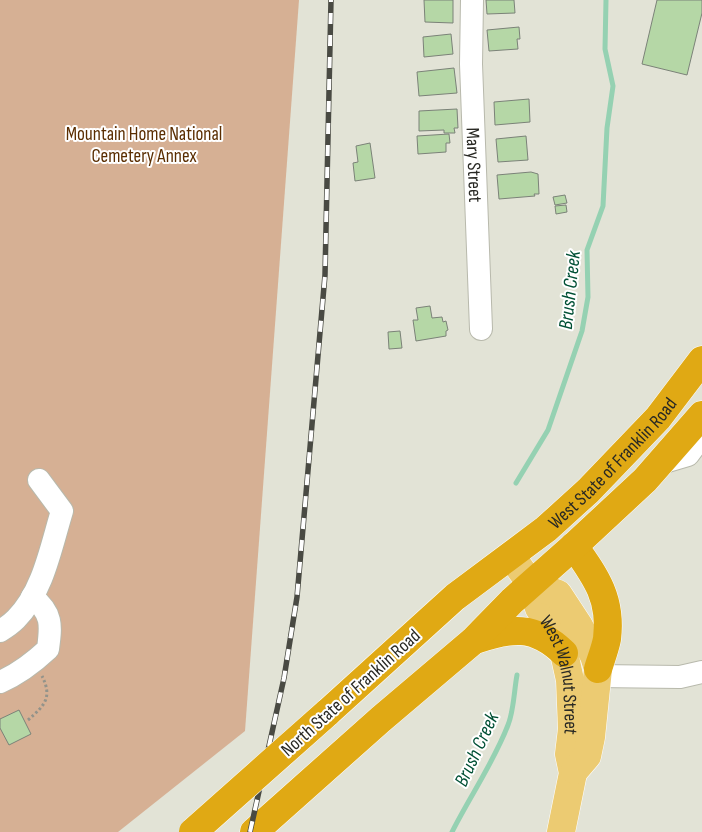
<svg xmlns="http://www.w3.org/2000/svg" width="702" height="832" viewBox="0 0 702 832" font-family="'Sofia Sans Condensed',sans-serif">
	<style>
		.green { fill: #d6b094 }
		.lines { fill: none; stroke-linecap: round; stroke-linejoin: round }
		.stream { stroke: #95d1b2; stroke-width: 5 }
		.building { fill: #b5d7a6; stroke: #7b8278 }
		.minor-casing { stroke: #b8b9ac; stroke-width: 24 }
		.major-casing { stroke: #fff; stroke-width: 29 }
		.highway-casing { stroke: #fff; stroke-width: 29 }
		.path { stroke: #93938a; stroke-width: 3; stroke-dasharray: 2.5 2.5; stroke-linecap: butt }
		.minor { stroke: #fff; stroke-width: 22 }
		.major { stroke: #eccb72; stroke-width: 28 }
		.highway { stroke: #e0a914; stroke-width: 28 }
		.rail-casing { stroke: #494a43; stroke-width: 5.5 }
		.rail { stroke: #fff; stroke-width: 4; stroke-dasharray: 11; stroke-linecap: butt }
		.highway-bridge-casing { stroke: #fff; stroke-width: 29; stroke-linecap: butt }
		.highway-bridge { stroke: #e0a914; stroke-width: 28 }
		.labels { text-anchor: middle; stroke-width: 4; stroke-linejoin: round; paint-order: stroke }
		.park-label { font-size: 19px; fill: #5a2d00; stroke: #fff }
		.street-label { font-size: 19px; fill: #292924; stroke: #fff }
		.water-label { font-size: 20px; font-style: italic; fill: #005035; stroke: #fff }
	</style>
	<rect width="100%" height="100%" fill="#e2e3d6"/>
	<!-- green -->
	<path class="green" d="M0,0H299L245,731L118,832H0Z"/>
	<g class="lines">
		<!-- stream -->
		<path class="stream" d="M516,483L548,430L582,331L588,297L587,250L603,206L607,128L613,86L605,49L606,0
			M452,832C470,796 494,762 508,725C514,710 514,691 517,675"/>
	</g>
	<!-- building -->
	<path class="building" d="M424,0H453V23L425,22Z
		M486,0H514L515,13L487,14Z
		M657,0H702V13L687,75L642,64Z
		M519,27L520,39H517L518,49L489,51L487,30Z
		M451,34L453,54L424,57L423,37Z
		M454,68L457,93L419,96L417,72Z
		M529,99L530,122L495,125L494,102Z
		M457,109L458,128H454L455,133H444V130L419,131V111Z
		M449,134L450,143H446V152L418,154L417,136Z
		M526,136L528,160L498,162L496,139Z
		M370,143L375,178L355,181L353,163L358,162L356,146Z
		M531,172L538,174L539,194H534L535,196L499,199L497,175Z
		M565,195L567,203L555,205L553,197Z
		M566,205L567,212L556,214L555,206Z
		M430,306L432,318L442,317L443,322L446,321L448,330L446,331V336L416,341L413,320H418L416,308Z
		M400,331L402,348L389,349L388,332Z
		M19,710L31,734L9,745L0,728V719Z"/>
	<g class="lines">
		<!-- minor casing -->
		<g class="minor-casing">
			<g id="minor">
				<path id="s1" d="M472,0L471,64L481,329"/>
				<path d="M661,463L688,455L702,436"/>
				<path d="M0,631C5,628 11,624 16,619C43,592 51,547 62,511L39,480"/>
				<path d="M597,676L680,677L702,672"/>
				<path d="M0,682C19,674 33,663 48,649C51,626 53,613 32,597"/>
			</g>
		</g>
		<!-- major casing -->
		<g class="major-casing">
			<g id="major">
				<path id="s2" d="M511,556L531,584L539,608L553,629L564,653L570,680L572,729L569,754L573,773L561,832"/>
				<path d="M531,584L558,594L579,626L594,656L598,669L591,737L587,756L575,770"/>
			</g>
		</g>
		<!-- highway casing -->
		<g class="highway-casing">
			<g id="highway">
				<path d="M574,546C596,577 612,599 607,639C605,649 601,659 598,669"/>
				<path d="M475,640C511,628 534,624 564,653"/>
				<path id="s3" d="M327,713L455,597L546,529L588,491L658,418L702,360"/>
				<path d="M254,832L381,719L473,641L512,601L574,546L645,480L702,415"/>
			</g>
		</g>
		<!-- path -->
		<path class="path" d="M28,720C44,706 53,698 42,676"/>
		<!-- minor -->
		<use href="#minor" class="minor"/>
		<!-- major -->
		<use href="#major" class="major"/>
		<!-- highway -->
		<use href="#highway" class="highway"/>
		<!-- rail casing -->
		<g class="rail-casing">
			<path id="rail" d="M250,832L284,678L297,597L325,275L331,0"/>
		</g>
		<!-- rail -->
		<use href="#rail" class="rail"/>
		<!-- highway-bridge casing -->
		<g class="highway-bridge-casing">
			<path id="highway-bridge" d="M193,832L327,713"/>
		</g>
		<!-- highway-bridge -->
		<use href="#highway-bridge" class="highway-bridge"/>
	</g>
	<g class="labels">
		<!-- park labels -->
		<g class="park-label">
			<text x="144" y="140">Mountain Home National<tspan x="144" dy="22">Cemetery Annex</tspan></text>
		</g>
		<!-- street labels -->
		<g class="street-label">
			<text dy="7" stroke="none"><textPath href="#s1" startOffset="165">Mary Street</textPath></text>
			<text dy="7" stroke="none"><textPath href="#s3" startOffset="380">West State of Franklin Road</textPath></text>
			<text dy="7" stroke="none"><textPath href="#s2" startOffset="132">West Walnut Street</textPath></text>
			<text transform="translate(350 692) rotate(-42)" y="7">North State of Franklin Road</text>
		</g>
		<!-- water labels -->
		<g class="water-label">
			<text transform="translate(569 290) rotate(-84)" y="7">Brush Creek</text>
			<text transform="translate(476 749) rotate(-65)" y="7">Brush Creek</text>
		</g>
	</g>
</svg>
